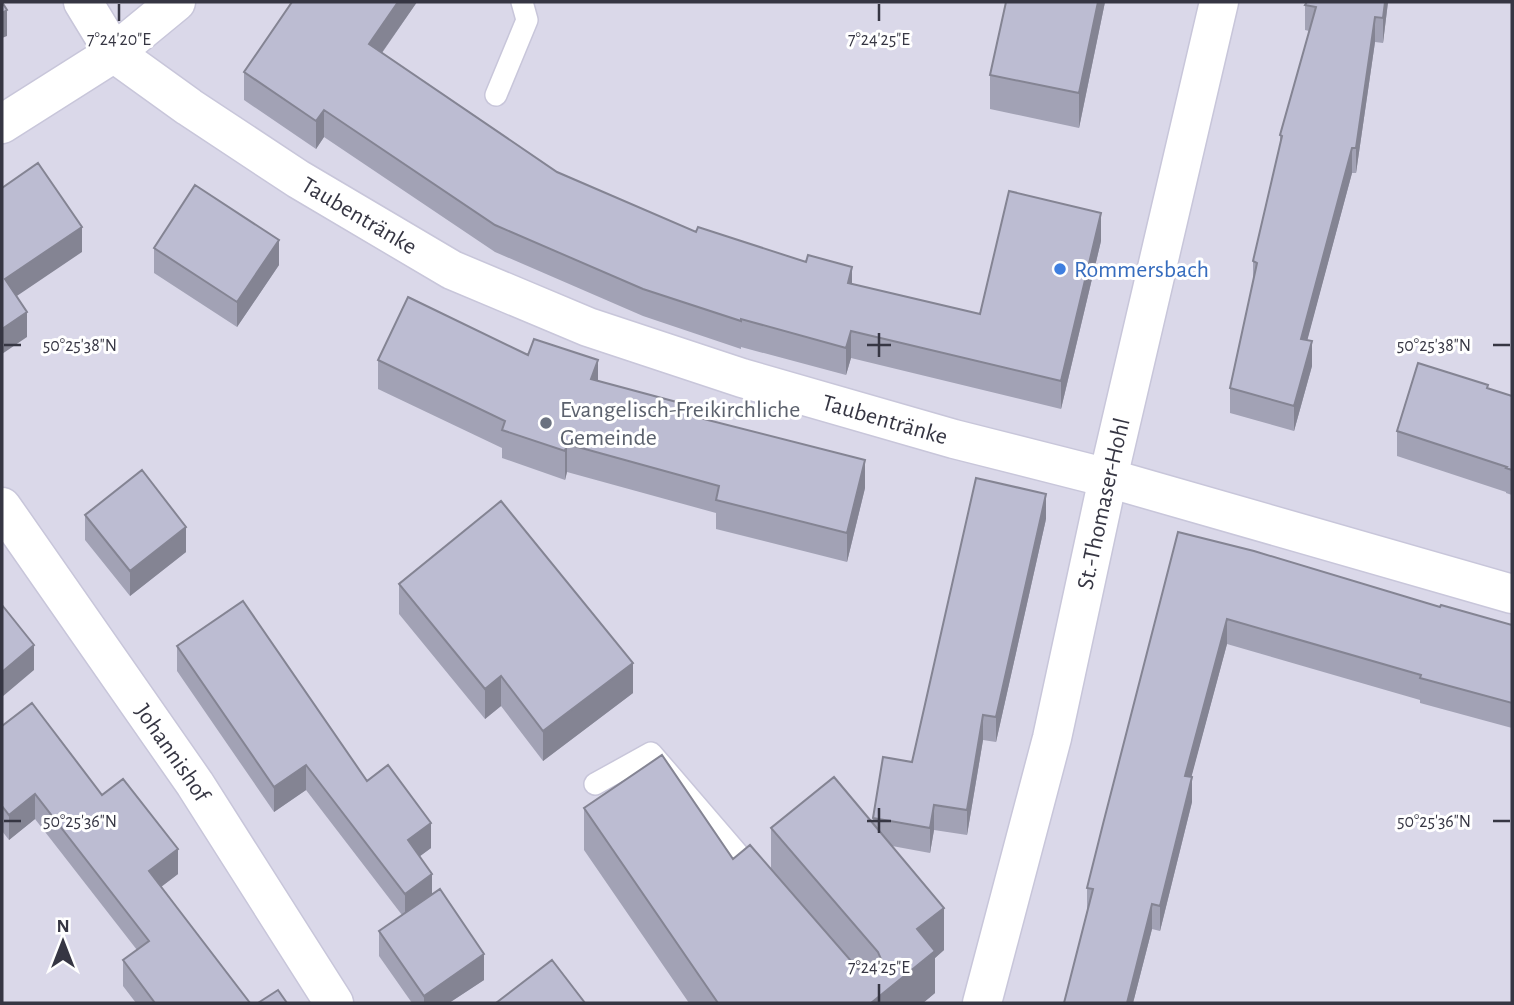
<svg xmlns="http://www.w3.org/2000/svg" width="1514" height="1005" viewBox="0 0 1514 1005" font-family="'Alegreya Sans',sans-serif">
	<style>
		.residential { fill: #dad8e9 }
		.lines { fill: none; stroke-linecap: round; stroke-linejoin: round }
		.service-casing { stroke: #c8c6da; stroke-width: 24 }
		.minor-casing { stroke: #c8c6da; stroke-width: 41 }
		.tertiary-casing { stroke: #c8c6da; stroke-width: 41 }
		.service { stroke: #fff; stroke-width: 21 }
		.minor { stroke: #fff; stroke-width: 38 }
		.tertiary { stroke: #fff; stroke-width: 38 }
		.wall { fill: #a2a2b5 }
		.shaded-wall { fill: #848493 }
		.building { fill: #bcbcd2; stroke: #848493; stroke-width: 2 }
		.ticks { fill: none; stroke: #363643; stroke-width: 2.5 }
		.shop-dot { fill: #3f7fe0; stroke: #fff; stroke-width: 2.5 }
		.worship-dot { fill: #6b7280; stroke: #fff; stroke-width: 2.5 }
		.labels { text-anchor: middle; stroke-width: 6; stroke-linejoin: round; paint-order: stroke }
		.street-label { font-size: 24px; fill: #363643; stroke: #fff }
		.shop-label { font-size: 24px; fill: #366cbe; stroke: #fff; text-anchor: start }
		.worship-label { font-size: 24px; fill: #5b616d; stroke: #fff; text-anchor: start }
		.ticks-label { font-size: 18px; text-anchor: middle; fill: #363643; stroke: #fff; stroke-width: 6; stroke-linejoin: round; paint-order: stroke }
	</style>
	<rect width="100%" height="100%" fill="#e7e6f1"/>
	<!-- residential -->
	<path class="residential" d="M2,2H1512V1003H2Z"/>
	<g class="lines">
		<!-- service casing -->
		<g class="service-casing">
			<path id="service" d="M496,95L527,20L522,2
				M595,784L651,753L756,875"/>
		</g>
		<!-- minor casing -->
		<g class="minor-casing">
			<g id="minor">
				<path id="s1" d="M83,2L114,53L189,107L298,179L452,270L588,327L742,378L954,439L1108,478L1512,594"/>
				<path d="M2,124L114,53L176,2"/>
				<path id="s2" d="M2,507L195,784L334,1003"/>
			</g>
		</g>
		<!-- tertiary casing -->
		<g class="tertiary-casing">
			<g id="tertiary">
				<path id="s3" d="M982,1003L1052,738L1108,478L1219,2"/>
			</g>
		</g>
		<!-- service -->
		<use href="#service" class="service"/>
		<!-- minor -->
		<use href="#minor" class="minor"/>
		<!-- tertiary -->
		<use href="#tertiary" class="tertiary"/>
	</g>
	<!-- wall -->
	<path class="wall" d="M417,2L382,53L557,172L696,232L852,284L980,314L1101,241L1061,409L851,358L846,375L741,347V349L643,316L495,252L324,137L316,149L244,100V72Z
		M1105,2L1079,128L990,109V75Z
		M1307,2H1388L1383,43L1375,42L1356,173H1352L1307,340L1312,366L1294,431L1230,413V388L1253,284V261L1280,144V135L1309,31L1305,30V5Z
		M154,248L279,265L237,327L154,273Z
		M528,355L699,417L865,488L847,562L716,529V513L567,472L565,480L502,458V448L378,389V360Z
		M1488,388L1512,396V495L1506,493V492L1397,456V431Z
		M85,515L186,552L130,596L85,540Z
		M1046,519L996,742L983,740L967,835L934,830L930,853L892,846L944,950L935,958V993L923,1003H689L584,850V808L733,859L771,868V828L873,823V818L912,762Z
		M1178,532L1440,607L1512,625V728L1420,703V700L1227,644L1191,777L1192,802L1160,931L1152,929L1133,1003H1064L1087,911V888Z
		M399,584L633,693L543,761L501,706L485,719L399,614Z
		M177,646L431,848L420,856L432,895L484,980L449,1003H412L379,956V931L402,915L306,790L274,812L177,671Z
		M2,726L102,795L178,874L161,887L250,1003H136L123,986V960L137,950L35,819L9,840L2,831Z"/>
	<!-- shaded-wall -->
	<path class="shaded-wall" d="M398,2H417L369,71V44Z
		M1098,2H1105L1079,128V93Z
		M1385,2H1388L1383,43V18Z
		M7,10V36L2,38V13Z
		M1375,17V42L1356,173V148Z
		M324,110V137L316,149V121Z
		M1352,148V173L1301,364V339Z
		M1101,213V241L1061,409V381Z
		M82,227V252L5,304V279Z
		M279,240V265L237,327V302Z
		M852,267V295L848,283Z
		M27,312V337L2,354V329Z
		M851,331V358L846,375V348Z
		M1312,341V366L1294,431V406Z
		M598,360V389L591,379Z
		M567,444V472L565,480V451Z
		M865,460V488L847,562V533Z
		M1046,494V519L996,742V717Z
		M186,527V552L130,596V571Z
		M1227,619V644L1185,801V776Z
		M34,645V670L2,697V672Z
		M633,663V693L543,761V731Z
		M501,676V706L485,719V689Z
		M983,715V740L967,835V810Z
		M306,765V790L274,812V787Z
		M1192,777V802L1160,931V906Z
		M35,794V819L9,840V815Z
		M934,805V830L930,853V828Z
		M431,823V848L408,865V840Z
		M178,849V874L149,896V871Z
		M432,874V899L405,919V894Z
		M1152,904V929L1133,1003H1127Z
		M944,908V950L935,958V993L923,1003H871L917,929Z
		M484,954V980L449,1003H424V996Z"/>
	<!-- building -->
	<path class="building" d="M2,2L7,10L2,13Z
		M292,2H398L369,44L557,172L696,232L698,227L806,262L808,255L852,267L848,283L980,314L1009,191L1101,213L1061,381L851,331L846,348L741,319V321L643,289L495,225L324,110L316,121L244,72Z
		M1006,2H1098L1079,93L990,75Z
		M1307,2H1385L1383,18L1375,17L1356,148H1352L1301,339L1312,341L1294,406L1230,388L1257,263L1253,261L1282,136L1280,135L1316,7L1305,5Z
		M38,163L82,227L5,279L27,312L2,329V188Z
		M195,185L279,240L237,302L154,248Z
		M408,297L528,355L534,339L598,360L591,379L699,408L696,417L865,460L847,533L716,500L719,486L567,444L565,451L502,430L505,421L378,360Z
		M1418,363L1488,385L1487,388L1512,396V470L1506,468L1507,467L1397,431Z
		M142,470L186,527L130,571L85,515Z
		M976,478L1046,494L996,717L983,715L967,810L934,805L930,828L873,818L883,757L912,762Z
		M501,501L633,663L543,731L501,676L485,689L399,584Z
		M1178,532L1254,551L1440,607L1441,605L1512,625V703L1420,678L1421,675L1227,619L1185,776L1192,777L1160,906L1152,904L1127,1003H1064L1093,889L1087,888L1103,824Z
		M243,601L367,781L388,765L431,823L408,840L432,874L405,894L306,765L274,787L177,646Z
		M2,605L34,645L2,672Z
		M32,703L102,795L123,779L178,849L149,871L250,1003H155L123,960L149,941L35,794L9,815L2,806V726Z
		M662,755L733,859L750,845L858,969L863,972L870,973L876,971L880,965L881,959L878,952L771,828L834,777L944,908L917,929L935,951L871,1003H718L584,808Z
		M440,889L484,954L424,996L379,931Z
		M552,960L585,1003H496Z
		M278,990L287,1003H258Z"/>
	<!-- ticks -->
	<path class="ticks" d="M119,4V21M879,4V21M879,333V357M4,345H21M867,345H891M1493,345H1510M879,808V833M4,821H21M867,821H891M1493,821H1510M879,984V1002"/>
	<!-- markers -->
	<circle class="shop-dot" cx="1060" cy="269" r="7"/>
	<circle class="worship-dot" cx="546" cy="423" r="7"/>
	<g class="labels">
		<!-- street labels -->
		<g class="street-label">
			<text dy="8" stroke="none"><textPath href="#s1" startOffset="354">Taubentränke</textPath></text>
			<text dy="8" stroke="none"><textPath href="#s1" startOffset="920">Taubentränke</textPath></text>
			<text dy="8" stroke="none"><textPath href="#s3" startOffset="514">St.-Thomaser-Hohl</textPath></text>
			<text dy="8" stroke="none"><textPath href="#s2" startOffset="299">Johannishof</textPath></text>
		</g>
		<!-- shop labels -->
		<g class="shop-label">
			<text x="1074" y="277">Rommersbach</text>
		</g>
		<!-- worship labels -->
		<g class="worship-label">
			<text x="560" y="417">Evangelisch-Freikirchliche<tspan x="560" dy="28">Gemeinde</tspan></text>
		</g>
	</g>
	<g class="ticks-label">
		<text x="119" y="45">7°24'20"E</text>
		<text x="879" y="45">7°24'25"E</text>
		<text x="80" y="351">50°25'38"N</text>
		<text x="1434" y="351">50°25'38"N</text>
		<text x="80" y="827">50°25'36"N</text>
		<text x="1434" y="827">50°25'36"N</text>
		<text x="879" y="973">7°24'25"E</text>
	</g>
	<!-- border -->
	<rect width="1514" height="1005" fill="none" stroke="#363643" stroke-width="7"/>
	<!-- north arrow -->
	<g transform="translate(63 942)" stroke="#ffffff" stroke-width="5" paint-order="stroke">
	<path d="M0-5L12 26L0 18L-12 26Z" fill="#363643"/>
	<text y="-10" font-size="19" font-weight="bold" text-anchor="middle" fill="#363643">N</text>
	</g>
</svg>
